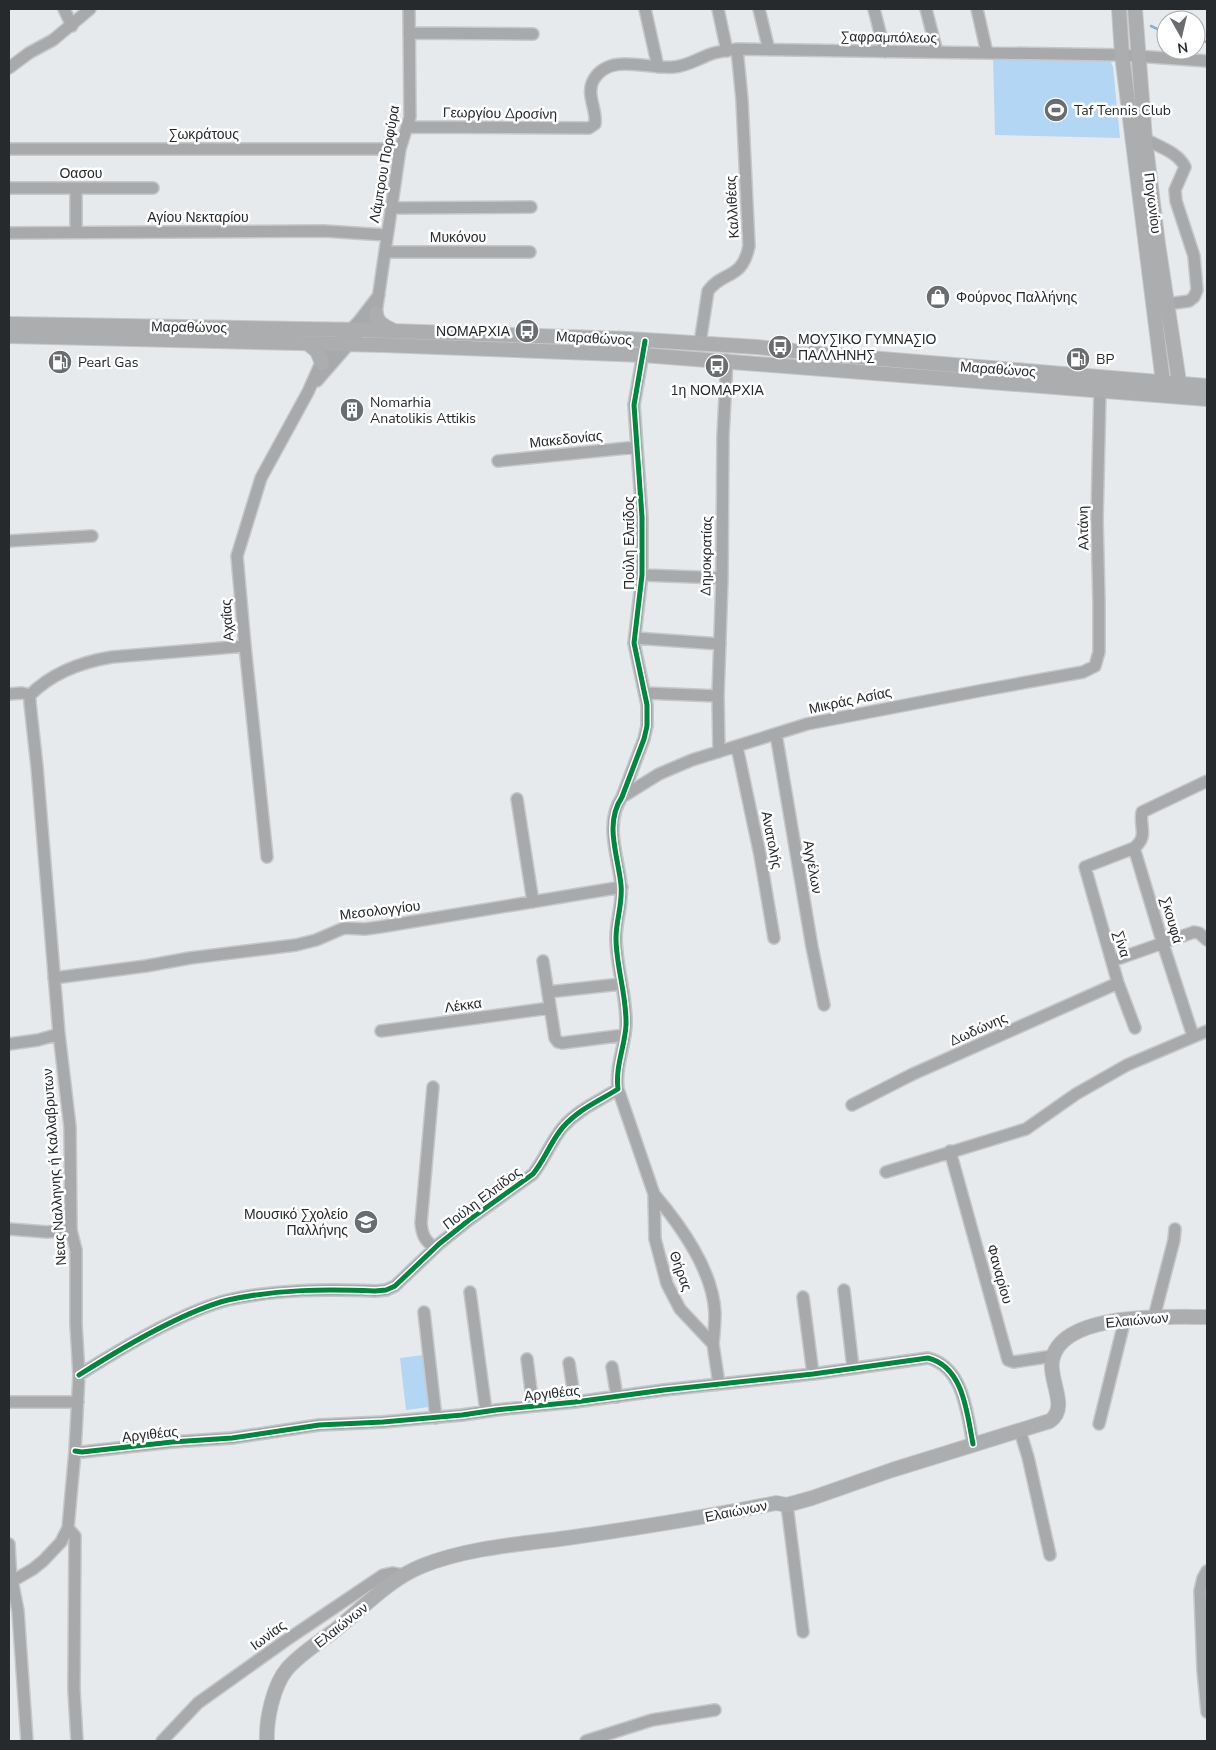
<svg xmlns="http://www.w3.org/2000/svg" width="1216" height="1750" viewBox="0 0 1216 1750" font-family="'Nunito Sans',sans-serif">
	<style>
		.green { fill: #b3d6f5 }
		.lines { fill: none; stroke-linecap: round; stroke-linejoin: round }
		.stream { stroke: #85b0d5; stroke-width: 2.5 }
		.minor-casing { stroke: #c5c7c9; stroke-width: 14 }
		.major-casing { stroke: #c5c7c9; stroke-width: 16 }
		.minor { stroke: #a8a9ab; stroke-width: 11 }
		.major { stroke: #abadae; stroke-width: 14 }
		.cycleway-casing { stroke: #fff; stroke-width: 8 }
		.cycleway { stroke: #00873e; stroke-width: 5 }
		.labels { text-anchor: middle; stroke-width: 5; stroke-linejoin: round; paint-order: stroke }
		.street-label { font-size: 14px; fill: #272a2c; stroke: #fff }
		.poi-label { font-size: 14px; fill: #272a2c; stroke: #fff; text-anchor: start }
	</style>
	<rect width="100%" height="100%" fill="#e7eaed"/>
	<!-- green -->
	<path class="green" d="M993,56L1106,59L1111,62L1113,67L1120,138L995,135Z
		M423,1355L429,1407L406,1410L400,1358Z"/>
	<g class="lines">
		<!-- stream -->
		<path class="stream" d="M1151,26L1166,33
			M1196,40L1207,42"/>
		<!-- minor casing -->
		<g class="minor-casing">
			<path id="minor" d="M64,9L72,26
				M645,9L658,67
				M718,9L727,51
				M759,9L769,50
				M874,9L885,52
				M926,9L937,52
				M977,9L987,53
				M409,33L533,34
				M9,68L29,53L53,40L90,9
				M407,127L589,128L595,124C597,108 585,94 594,79C611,52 649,70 674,67C688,66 701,57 714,53C722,51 730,50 737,49L1122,55L1207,61
				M1145,139C1159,147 1178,152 1185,167L1175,190L1176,201L1194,256L1197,290L1194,297L1189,301L1167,304
				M9,149H400
				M9,188H153
				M76,188V232
				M391,208L531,207
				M9,233L324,231L386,235
				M385,252H530
				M700,343L708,291C723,270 742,281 749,246L742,100L737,49
				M317,381L376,313L400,149L410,117L409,9
				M498,461L637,447
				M9,541L92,536
				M642,575L722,578
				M635,638L720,644
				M245,646L267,857
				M645,693L718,696
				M9,694L22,693L30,695C53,672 81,662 112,657L245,646L237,556L261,478L308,392L320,365L328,354L359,321L379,295
				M776,734L812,947L824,1005
				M737,747L760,855L774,938
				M719,752L718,696L722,578L723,436L727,360
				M622,797L659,774L692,760L807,724L984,690L1083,672L1095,666L1099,652V603L1097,519L1100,390
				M517,799L533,902
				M1134,848L1085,867L1118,983L1135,1028
				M543,961L555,1038L558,1042L562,1043L625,1035
				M1112,961L1194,932L1199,933L1207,940
				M54,978L146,966L190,958L296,945L316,940L344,928L365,929L380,927L622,887
				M548,992L621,984
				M381,1031L550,1008
				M1193,1036L1163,944L1134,848C1149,836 1139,827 1142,812L1207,781
				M9,1044L38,1040L59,1034
				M433,1087L421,1223C422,1235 425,1241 435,1248
				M618,1089L654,1194L655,1239L667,1284L680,1309L713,1344L719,1384
				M852,1105L913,1074L1118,983
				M950,1151L1008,1360L1014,1362L1053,1356
				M886,1172L1026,1129L1076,1094L1127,1065L1207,1031
				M654,1194C681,1226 713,1270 715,1313C715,1323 714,1334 713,1344
				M9,1229L47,1232L71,1230
				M844,1290L853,1368
				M470,1292L486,1411
				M803,1297L813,1374
				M424,1312L436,1418
				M1154,1317L1174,1240L1175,1229
				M527,1359L533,1406
				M569,1363L575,1402
				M612,1367L617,1397
				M79,1375C120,1349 181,1312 228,1300C277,1289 326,1289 375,1291L386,1290L395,1286L439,1244L469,1220L533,1174C545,1159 551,1141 563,1127C579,1109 599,1101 618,1089C615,1067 625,1046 626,1025C627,996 616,967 616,938C616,920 623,903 621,885C618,855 604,824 622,797L644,739L647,726V705L634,643L642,575V517L634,405L644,348
				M9,1402H78
				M1099,1424L1125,1319
				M1020,1431L1028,1457L1050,1555
				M75,1451L82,1452L172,1442L232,1438L319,1425L383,1422L462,1415L496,1410L575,1402L664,1390L813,1374L928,1358C964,1367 967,1414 973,1444
				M787,1505L803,1632
				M68,1528L75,1536L74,1690L77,1741
				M9,1544L11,1581L13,1585L18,1611L27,1741
				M1207,1571L1203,1578L1200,1591L1203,1670L1207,1712
				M9,1583L33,1569L43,1561L61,1542L68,1528L75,1451L79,1375L76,1324V1250L71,1230L70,1127L59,1034L37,767L30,703V695
				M162,1741L198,1703L285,1641L383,1575L392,1573L403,1575
				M586,1741L652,1720L715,1710"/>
		</g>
		<!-- major casing -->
		<g class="major-casing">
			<path id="major" d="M1119,9L1122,55L1164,390
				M1135,9L1145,139L1158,244L1178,375L1179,393
				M376,313C376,323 386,327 394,331
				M9,324L362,330L629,339L757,347L822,354L1207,386
				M9,336L384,345L643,355L1207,399
				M307,343L317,351L322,363
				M267,1741C266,1720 273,1686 287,1669C300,1654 318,1643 334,1631C362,1609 389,1579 422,1566C466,1548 520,1544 567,1538C637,1528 707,1517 776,1503L787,1505L812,1498L892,1470L1050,1421C1069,1408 1049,1381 1052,1361C1060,1311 1171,1317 1207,1317"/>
		</g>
		<!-- minor -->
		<use href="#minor" class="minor"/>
		<!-- major -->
		<use href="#major" class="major"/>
		<!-- cycleway casing -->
		<g class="cycleway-casing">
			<path id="cycleway" d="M79,1375C120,1349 181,1312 228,1300C277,1289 326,1289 375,1291L386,1290L395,1286L439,1244L469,1220L533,1174C545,1159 551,1141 563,1127C579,1109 599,1101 618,1089C615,1067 625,1046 626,1025C627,996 616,967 616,938C616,920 623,903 621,885C618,855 604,824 622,797L644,739L647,726V705L634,643L642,575V517L634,405L645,341
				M75,1451L82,1452L172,1442L232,1438L319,1425L383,1422L462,1415L496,1410L575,1402L664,1390L813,1374L928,1358C964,1367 967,1414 973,1444"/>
		</g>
		<!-- cycleway -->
		<use href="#cycleway" class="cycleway"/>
	</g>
	<!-- icons -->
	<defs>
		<g id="stadium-disc" transform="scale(1.25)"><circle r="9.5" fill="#6a6d70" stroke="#fff"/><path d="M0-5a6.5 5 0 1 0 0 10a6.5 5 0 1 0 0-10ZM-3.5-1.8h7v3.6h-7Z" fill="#fff"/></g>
		<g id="shop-disc" transform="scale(1.25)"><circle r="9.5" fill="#6a6d70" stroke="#fff"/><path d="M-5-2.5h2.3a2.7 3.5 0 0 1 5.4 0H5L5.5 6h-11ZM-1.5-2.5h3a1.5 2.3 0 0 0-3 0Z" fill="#fff"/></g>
		<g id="bus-disc" transform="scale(1.25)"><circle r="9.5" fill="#6a6d70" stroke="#fff"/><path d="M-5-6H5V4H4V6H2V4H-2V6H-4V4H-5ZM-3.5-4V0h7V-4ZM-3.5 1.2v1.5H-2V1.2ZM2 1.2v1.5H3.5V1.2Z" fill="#fff"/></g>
		<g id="fuel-disc" transform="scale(1.25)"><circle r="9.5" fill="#6a6d70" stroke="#fff"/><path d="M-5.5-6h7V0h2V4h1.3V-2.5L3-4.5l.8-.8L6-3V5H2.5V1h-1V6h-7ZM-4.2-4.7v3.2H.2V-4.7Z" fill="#fff"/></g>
		<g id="building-disc" transform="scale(1.25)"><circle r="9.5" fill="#6a6d70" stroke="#fff"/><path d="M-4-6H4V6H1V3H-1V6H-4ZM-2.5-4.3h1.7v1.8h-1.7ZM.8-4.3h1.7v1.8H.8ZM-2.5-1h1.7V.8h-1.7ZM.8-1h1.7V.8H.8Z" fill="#fff"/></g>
		<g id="school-disc" transform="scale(1.25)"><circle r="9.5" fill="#6a6d70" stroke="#fff"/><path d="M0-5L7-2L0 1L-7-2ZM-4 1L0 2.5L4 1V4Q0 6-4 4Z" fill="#fff"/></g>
	</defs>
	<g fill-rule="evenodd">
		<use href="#stadium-disc" x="1056" y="110"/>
		<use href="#shop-disc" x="938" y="297"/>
		<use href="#bus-disc" x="527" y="331"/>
		<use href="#bus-disc" x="780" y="347"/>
		<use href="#fuel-disc" x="1078" y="359"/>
		<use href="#fuel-disc" x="60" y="362"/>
		<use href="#bus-disc" x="717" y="366"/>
		<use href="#building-disc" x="352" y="410"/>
		<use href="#school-disc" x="366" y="1222"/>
	</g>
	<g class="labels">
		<!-- street labels -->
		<g class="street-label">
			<text transform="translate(889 37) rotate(1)" y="5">Σαφραμπόλεως</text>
			<text transform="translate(500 113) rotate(1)" y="5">Γεωργίου Δροσίνη</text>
			<text x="204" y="139">Σωκράτους</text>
			<text transform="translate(384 164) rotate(-80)" y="5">Λάμπρου Πορφύρα</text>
			<text x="81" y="178">Οασου</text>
			<text transform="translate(1153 203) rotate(83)" y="5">Πογωνίου</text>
			<text transform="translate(732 207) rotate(-93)" y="5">Καλλιθέας</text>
			<text x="198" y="222">Αγίου Νεκταρίου</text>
			<text x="458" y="242">Μυκόνου</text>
			<text transform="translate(189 327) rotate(1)" y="5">Μαραθώνος</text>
			<text transform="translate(594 338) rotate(3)" y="5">Μαραθώνος</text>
			<text transform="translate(998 369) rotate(4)" y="5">Μαραθώνος</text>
			<text transform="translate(566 439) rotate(-6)" y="5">Μακεδονίας</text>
			<text transform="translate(1083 528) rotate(-91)" y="5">Αλτάνη</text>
			<text transform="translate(629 543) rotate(-90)" y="5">Πούλη Ελπίδος</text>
			<text transform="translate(706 556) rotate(-89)" y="5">Δημοκρατίας</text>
			<text transform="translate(227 620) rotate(-94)" y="5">Αχαΐας</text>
			<text transform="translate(850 700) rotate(-12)" y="5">Μικράς Ασίας</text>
			<text transform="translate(772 840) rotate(79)" y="5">Ανατολής</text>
			<text transform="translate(813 867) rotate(80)" y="5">Αγγέλων</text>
			<text transform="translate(380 910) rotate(-7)" y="5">Μεσολογγίου</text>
			<text transform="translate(1172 920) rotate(74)" y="5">Σκουφά</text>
			<text transform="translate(1122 944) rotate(74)" y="5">Σίνα</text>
			<text transform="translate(463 1005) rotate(-8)" y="5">Λέκκα</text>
			<text transform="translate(978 1029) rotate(-24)" y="5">Δωδώνης</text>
			<text transform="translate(54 1167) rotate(-94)" y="5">Νεας Nαλληνης ή Καλλαβρυτων</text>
			<text transform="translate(482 1198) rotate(-37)" y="5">Πούλη Ελπίδος</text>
			<text transform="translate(681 1271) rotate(70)" y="5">Θήρας</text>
			<text transform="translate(1000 1274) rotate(74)" y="5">Φαναρίου</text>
			<text transform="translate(1137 1320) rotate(-5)" y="5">Ελαιώνων</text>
			<text transform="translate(552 1393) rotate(-6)" y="5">Αργιθέας</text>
			<text transform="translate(150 1434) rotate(-6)" y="5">Αργιθέας</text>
			<text transform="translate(736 1511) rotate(-11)" y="5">Ελαιώνων</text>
			<text transform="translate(341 1625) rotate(-38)" y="5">Ελαιώνων</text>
			<text transform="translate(268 1635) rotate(-36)" y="5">Ιωνίας</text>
		</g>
		<!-- poi labels -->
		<g class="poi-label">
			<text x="1074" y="115">Taf Tennis Club</text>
			<text x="956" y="302">Φούρνος Παλλήνης</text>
			<text x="510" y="336" text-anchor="end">ΝΟΜΑΡΧΙΑ</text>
			<text x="798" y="344">ΜΟΥΣΙΚΟ ΓΥΜΝΑΣΙΟ<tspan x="798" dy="16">ΠΑΛΛΗΝΗΣ</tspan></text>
			<text x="1096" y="364">BP</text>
			<text x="78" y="367">Pearl Gas</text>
			<text x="717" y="395" text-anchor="middle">1η ΝΟΜΑΡΧΙΑ</text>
			<text x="370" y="407">Nomarhia<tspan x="370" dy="16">Anatolikis Attikis</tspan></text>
			<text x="348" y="1219" text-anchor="end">Μουσικό Σχολείο<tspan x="348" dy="16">Παλλήνης</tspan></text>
		</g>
	</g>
	<!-- border -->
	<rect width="1216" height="1750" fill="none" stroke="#272a2c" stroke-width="20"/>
	<!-- north arrow -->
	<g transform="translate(1181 35) rotate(172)"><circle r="24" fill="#ffffff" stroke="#a9aaab"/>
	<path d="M0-4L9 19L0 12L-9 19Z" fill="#6a6d70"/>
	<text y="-8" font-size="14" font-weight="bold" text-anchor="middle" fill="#272a2c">N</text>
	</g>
</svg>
